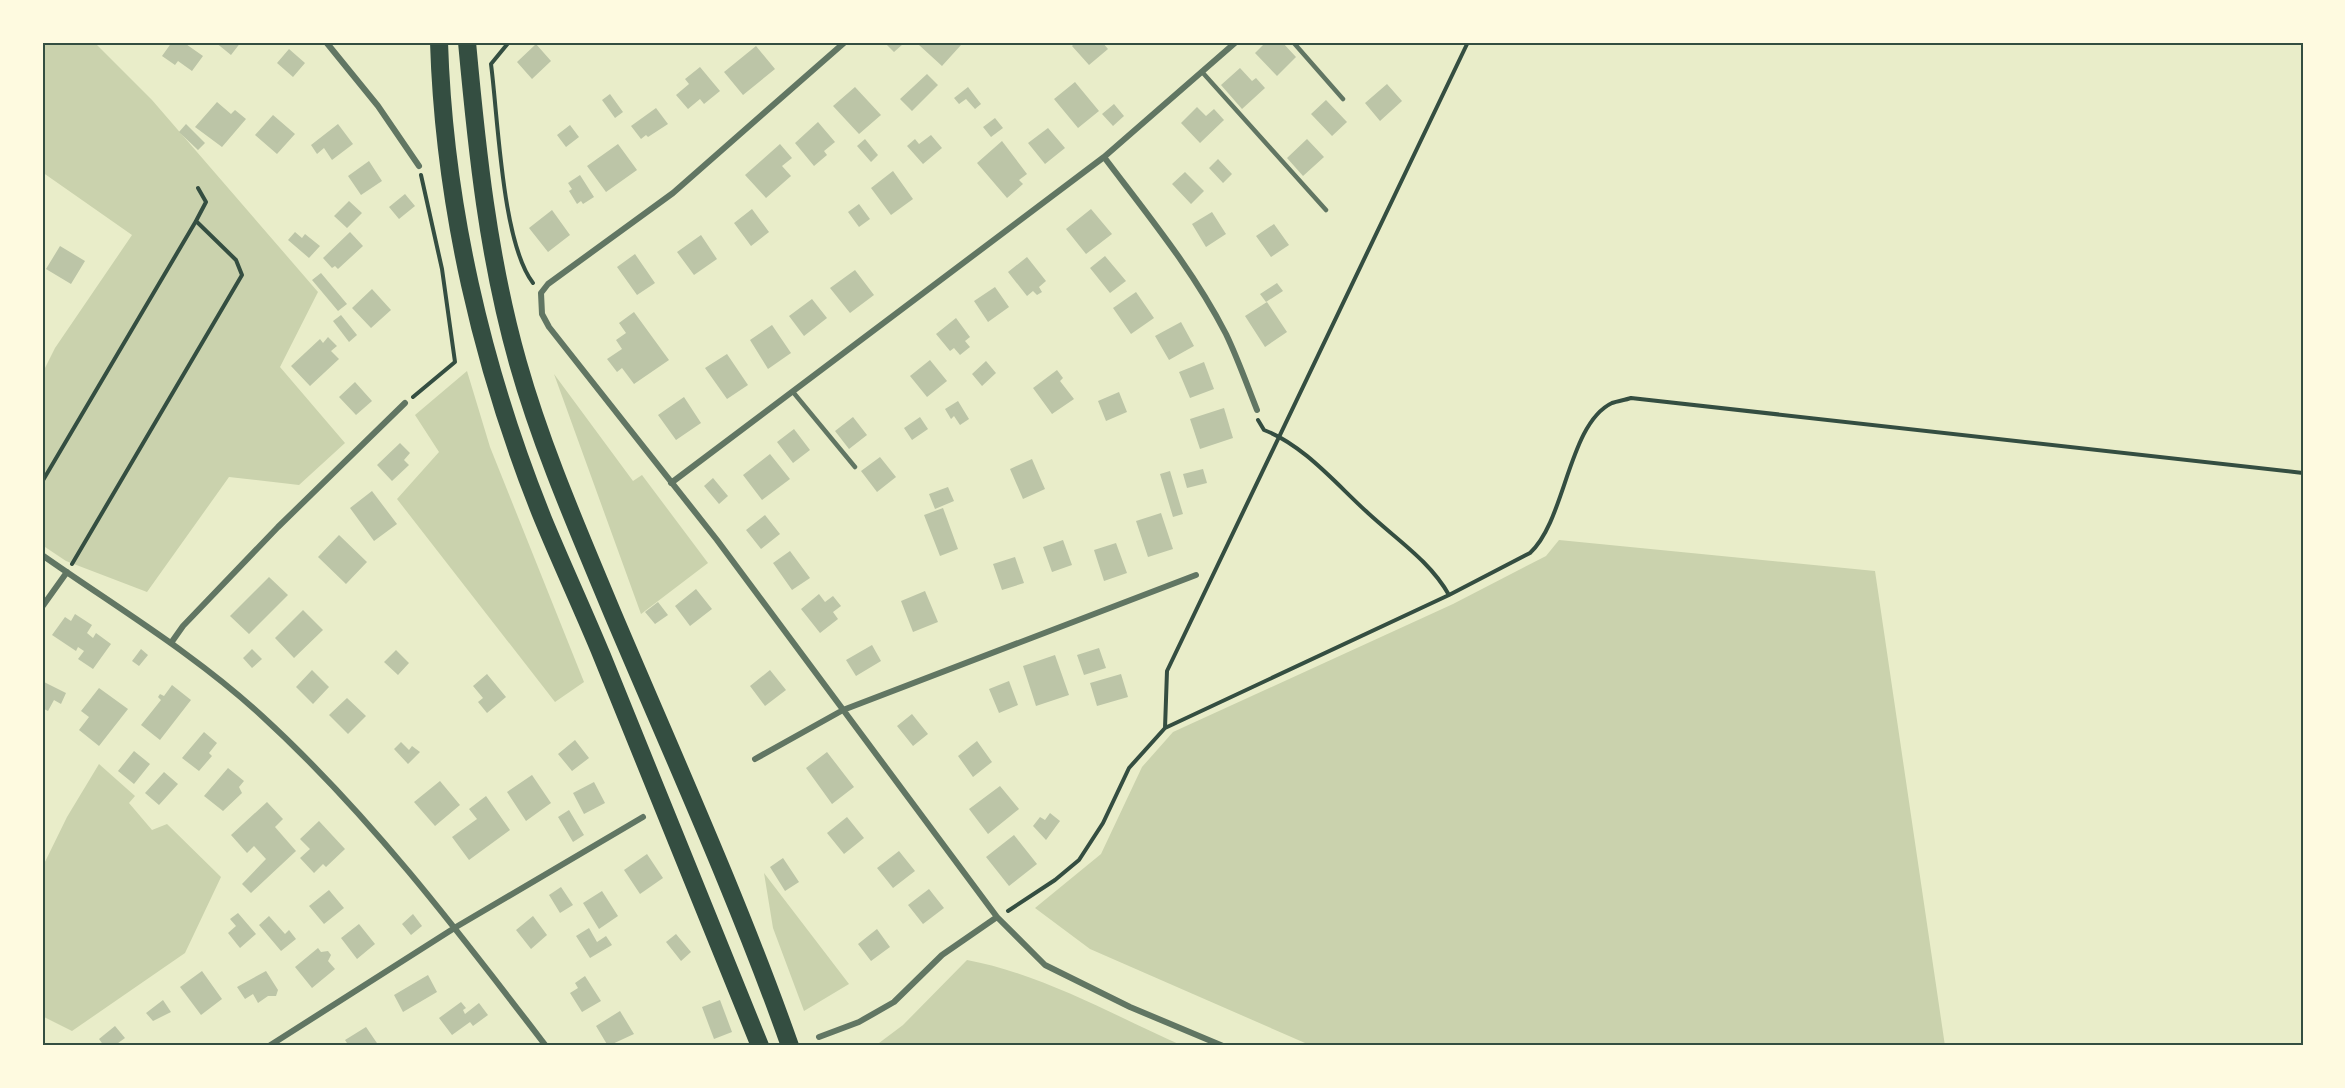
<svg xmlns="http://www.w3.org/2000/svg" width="2345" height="1088" viewBox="0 0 2345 1088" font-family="'Source Sans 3',sans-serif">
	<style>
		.green { fill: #cad2ad }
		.building { fill: #bcc5a7 }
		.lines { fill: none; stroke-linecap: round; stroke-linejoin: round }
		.path { stroke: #344e41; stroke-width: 4 }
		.service { stroke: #617663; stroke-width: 4.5 }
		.minor { stroke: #617663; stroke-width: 6 }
		.motorway { stroke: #344e41; stroke-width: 18 }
		.neatline { fill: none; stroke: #344e41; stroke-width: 2 }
	</style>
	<rect width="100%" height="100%" fill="#e9edc9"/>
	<!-- green -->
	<path class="green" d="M42,42H94L152,100L318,292L280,367L345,443L299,485L229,477L147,592L66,561L42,545V374L55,348L132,235L42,172Z
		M467,371L490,447L584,682L555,702L397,499L439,452L415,415Z
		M554,374L633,481L642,475L708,563L641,614Z
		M1559,540L1875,571L1945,1046H1312L1090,949L1035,908L1101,854L1142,767L1173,732L1453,604L1546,556Z
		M99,764L135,796L129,803L152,830L167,824L221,877L185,953L72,1031L42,1016V868L67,817Z
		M764,873L849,984L804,1011L773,928Z
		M967,960C1042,974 1113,1015 1183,1046H875L903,1025Z"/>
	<!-- building -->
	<path class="building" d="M172,42H183L203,56L192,71L178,61L175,65L162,56Z
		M215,42H241L231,55Z
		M884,42H901L903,44L894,52Z
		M921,42H957L961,45L942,66L919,45Z
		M1076,42H1102L1108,49L1089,65L1072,46Z
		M1266,42H1282L1296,57L1277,76L1255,53Z
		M536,44L551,61L532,79L517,62Z
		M756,46L775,69L743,95L724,72Z
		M289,49L305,63L293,77L277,63Z
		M700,67L720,91L704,104L700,99L688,109L676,95L689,84L685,79Z
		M1240,68L1252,81L1256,78L1265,88L1242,109L1221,85Z
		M927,74L938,85L912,111L900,99Z
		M1075,82L1099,111L1078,128L1054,99Z
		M1387,84L1402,101L1380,121L1365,103Z
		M855,87L881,115L859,134L833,106Z
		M968,87L981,104L975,109L966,99L959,104L954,98Z
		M610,94L623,112L615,118L602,100Z
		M1326,100L1347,122L1332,136L1311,114Z
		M217,102L231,114L235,110L246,119L222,147L195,127Z
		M1114,104L1124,116L1113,126L1102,114Z
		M1197,107L1206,116L1214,109L1224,120L1200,143L1181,123Z
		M656,108L668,124L648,137L646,135L641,139L631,126Z
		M273,115L295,134L277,154L255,135Z
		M995,118L1003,128L991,137L983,127Z
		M818,122L835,142L824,151L827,155L814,166L795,143Z
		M186,124L205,143L198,150L179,132Z
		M338,124L353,144L332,160L324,148L317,154L311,145Z
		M570,125L579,137L566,147L557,135Z
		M1048,128L1065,148L1045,164L1028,143Z
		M931,135L942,148L923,164L907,146L915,139L919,144Z
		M865,139L878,155L871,162L857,146Z
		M1307,139L1324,157L1303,176L1287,158Z
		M1002,141L1027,174L1019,180L1023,184L1007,198L977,163Z
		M618,144L637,170L606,192L587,166Z
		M780,144L792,158L782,166L791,176L766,198L745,175Z
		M1218,159L1232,174L1223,183L1209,168Z
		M369,161L382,181L361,195L348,176Z
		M893,171L913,199L891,215L871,188Z
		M1185,172L1204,191L1191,204L1172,184Z
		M580,175L594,197L583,204L581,201L577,204L569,191L572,189L568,183Z
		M405,194L415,206L399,219L389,207Z
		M349,201L362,213L347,228L334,216Z
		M859,204L870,219L859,227L848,212Z
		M752,209L769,232L751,246L734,223Z
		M1091,209L1112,234L1086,254L1066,229Z
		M552,210L570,235L548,252L529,228Z
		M1212,212L1226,234L1206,247L1192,224Z
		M1274,224L1289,245L1271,257L1256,236Z
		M295,232L302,238L305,234L320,246L309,258L288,240Z
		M350,232L363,246L338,269L335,266L332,268L323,258Z
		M701,235L717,259L694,275L677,252Z
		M60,246L85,261L71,284L46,269Z
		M635,254L655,283L637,295L617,267Z
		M1105,256L1126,281L1110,293L1090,268Z
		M1027,257L1046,281L1039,287L1042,292L1037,295L1033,291L1027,296L1008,272Z
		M855,270L874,295L850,313L830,288Z
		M321,273L347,304L338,311L312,280Z
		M1277,283L1283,291L1266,302L1260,294Z
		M995,287L1009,307L988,322L974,301Z
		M372,289L391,310L371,328L352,308Z
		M1136,292L1154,318L1131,334L1113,308Z
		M812,299L827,318L804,336L789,316Z
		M1267,302L1287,332L1265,347L1245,316Z
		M634,312L669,360L634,384L622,368L617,372L607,359L622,349L616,340L626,333L619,323Z
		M341,315L357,335L349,342L333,321Z
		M956,318L970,337L965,341L970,347L960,355L954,348L950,351L936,334Z
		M1181,322L1194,346L1169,360L1155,336Z
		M772,325L791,353L768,369L750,340Z
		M328,337L337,346L331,351L339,359L310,386L291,366L320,339L323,343Z
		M727,354L748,385L727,399L705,368Z
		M930,360L947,381L927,397L910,376Z
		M986,361L996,373L982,386L972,374Z
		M1204,362L1214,389L1190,398L1179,372Z
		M1057,370L1063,378L1060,381L1074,399L1052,414L1033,388Z
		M355,382L372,401L356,415L339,397Z
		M1119,392L1127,412L1106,421L1098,401Z
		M684,397L701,423L676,440L658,415Z
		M958,401L969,419L960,425L954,416L951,419L945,409Z
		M1224,408L1233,438L1200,449L1190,419Z
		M853,417L867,435L849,449L835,431Z
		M920,417L928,429L912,440L904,428Z
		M794,429L810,450L793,463L777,442Z
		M400,443L410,453L404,460L409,465L392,481L377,465Z
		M770,454L790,479L762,500L743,475Z
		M880,457L896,477L877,492L861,471Z
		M1032,459L1045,489L1023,499L1010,469Z
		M1203,469L1207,483L1187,488L1183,474Z
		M1170,471L1183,514L1173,517L1160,474Z
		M713,478L728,496L719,504L704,486Z
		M948,487L954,501L935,509L929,494Z
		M372,491L397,524L374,541L350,508Z
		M943,508L958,549L940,556L924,515Z
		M1161,513L1173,549L1148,557L1136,521Z
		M765,515L780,534L761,549L746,530Z
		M339,535L367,562L346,584L318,557Z
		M1063,540L1072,565L1052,572L1043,547Z
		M1116,543L1127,573L1104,581L1094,550Z
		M790,551L810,578L792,590L773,563Z
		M1015,557L1024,583L1002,590L993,564Z
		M269,577L288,595L249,634L230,616Z
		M696,589L712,609L690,626L675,606Z
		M925,591L938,622L913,632L901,601Z
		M819,594L825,602L833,596L841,606L833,612L838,619L820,633L801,609Z
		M658,602L668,615L655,624L645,612Z
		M303,610L323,630L294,658L275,638Z
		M75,614L92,625L87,633L93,638L96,633L111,644L93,669L78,659L84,651L78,647L76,651L52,635L65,617L71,621Z
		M872,645L881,661L856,676L846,660Z
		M1099,648L1106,668L1084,675L1077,655Z
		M141,649L148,655L139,666L132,661Z
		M252,649L262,659L252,668L243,658Z
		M396,650L409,663L398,675L384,662Z
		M1055,655L1069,695L1036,706L1023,666Z
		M312,670L329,687L313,704L296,687Z
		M770,670L786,690L765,706L750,686Z
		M487,674L506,697L487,713L478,702L483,698L473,686Z
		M1121,674L1128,697L1097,706L1090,683Z
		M42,681L66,693L61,704L54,700L48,711L42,708Z
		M1009,681L1018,705L999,713L989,689Z
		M172,685L191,700L160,740L141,725L161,700L158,697L160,694L164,696Z
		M99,688L128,709L99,746L79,730L89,717L81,711Z
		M347,698L366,716L348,734L329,715Z
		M912,714L928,734L913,746L897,726Z
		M204,732L217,743L209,753L212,756L199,771L182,758Z
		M575,740L589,758L572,771L558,754Z
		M977,741L992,762L973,777L958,756Z
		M401,742L409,750L412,746L420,752L408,764L394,749Z
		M134,751L150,764L134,784L118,771Z
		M827,752L854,787L832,804L806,768Z
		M228,768L244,781L239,787L242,793L223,811L204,796Z
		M164,772L178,784L159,805L145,793Z
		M532,775L551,803L526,821L507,792Z
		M440,781L460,805L435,826L414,802Z
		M594,782L605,803L584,814L573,793Z
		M1000,786L1019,809L988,834L969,809Z
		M486,796L510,830L469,860L452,837L477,819L469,809Z
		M267,802L283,819L275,827L296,851L251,893L242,884L266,859L254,846L247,853L231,835Z
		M569,810L584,835L573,842L558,817Z
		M1050,813L1060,821L1046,840L1033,826L1040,817L1045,820Z
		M847,817L864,838L844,854L827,833Z
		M319,821L345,849L326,867L323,864L314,873L300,858L310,849L300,839Z
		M1014,835L1037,864L1009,886L986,857Z
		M899,851L915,871L893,888L877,868Z
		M647,854L663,878L640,894L624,870Z
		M783,858L799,882L785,891L770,867Z
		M561,887L573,905L560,913L549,895Z
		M929,889L944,908L923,924L908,905Z
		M329,890L344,908L324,924L309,906Z
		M602,891L618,916L599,929L583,903Z
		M238,913L256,934L240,948L228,933L236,926L230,919Z
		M413,914L422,926L411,935L402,924Z
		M269,916L285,934L289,930L296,939L281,951L259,925Z
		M533,916L547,935L531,949L516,930Z
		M359,924L375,944L357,959L341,938Z
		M589,928L597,942L606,936L612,945L590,958L576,936Z
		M877,929L890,947L871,961L858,944Z
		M676,934L691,952L681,961L666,942Z
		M318,948L321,952L328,951L331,955L328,961L335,969L312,988L295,967Z
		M202,971L222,999L201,1015L180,987Z
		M266,971L278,990L276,996H268L258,1003L253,994L245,999L237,987Z
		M428,975L437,992L403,1012L394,995Z
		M585,976L601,1001L582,1012L570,993L578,988L575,983Z
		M163,1000L171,1012L153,1021L146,1013Z
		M720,1000L732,1032L714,1039L702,1007Z
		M461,1002L466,1008L463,1010L465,1014L479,1003L488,1015L473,1026L470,1022L452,1035L439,1018Z
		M620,1011L634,1034L608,1046L596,1026Z
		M115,1026L125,1038L114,1046H104L99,1039Z
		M366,1027L379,1046H349L345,1040Z"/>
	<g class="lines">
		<!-- path -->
		<path class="path" d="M509,42L491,64C498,117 502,243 533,283
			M413,397L455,362L442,269L421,175
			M1258,420L1264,430C1304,445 1337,485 1368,513C1396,539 1430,561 1449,595
			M42,482L196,221L206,202L198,188
			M72,564L242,275L236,260L196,221
			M1165,728L1167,671L1468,42
			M1008,911L1055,880L1079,860L1103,823L1129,768L1165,728L1449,595L1530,553C1566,520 1568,424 1612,403C1618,401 1625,400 1631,398L2303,473"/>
		<!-- service -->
		<path class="service" d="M1293,42L1343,99
			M1203,73L1326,210
			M793,392L855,467"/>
		<!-- minor -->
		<path class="minor" d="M326,42L378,106L419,166
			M845,42L673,193L548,284L541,293L542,314L549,327L717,540L997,917L1045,965L1130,1007L1223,1046
			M1104,157C1147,214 1193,270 1226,334C1238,359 1247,385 1257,410
			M671,483L1104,157L1236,42
			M42,555C116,607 195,654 262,716C369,814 458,931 546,1046
			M42,607L67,572
			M171,643L183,626L278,527L405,403
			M755,759L843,710L1196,575
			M819,1037L859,1022L894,1002L942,955L997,917
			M269,1046L456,927L643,817"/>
		<!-- motorway -->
		<path class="motorway" d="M439,42C444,204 482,368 543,519C562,565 583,610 602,656C655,786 707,916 760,1046
			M467,42C477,151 488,257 518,363C542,448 578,530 612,612C673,756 738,899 790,1046"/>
	</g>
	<!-- border -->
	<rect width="2345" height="1088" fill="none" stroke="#fefae0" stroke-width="87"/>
	<rect x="44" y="44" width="2258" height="1000" class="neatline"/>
</svg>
